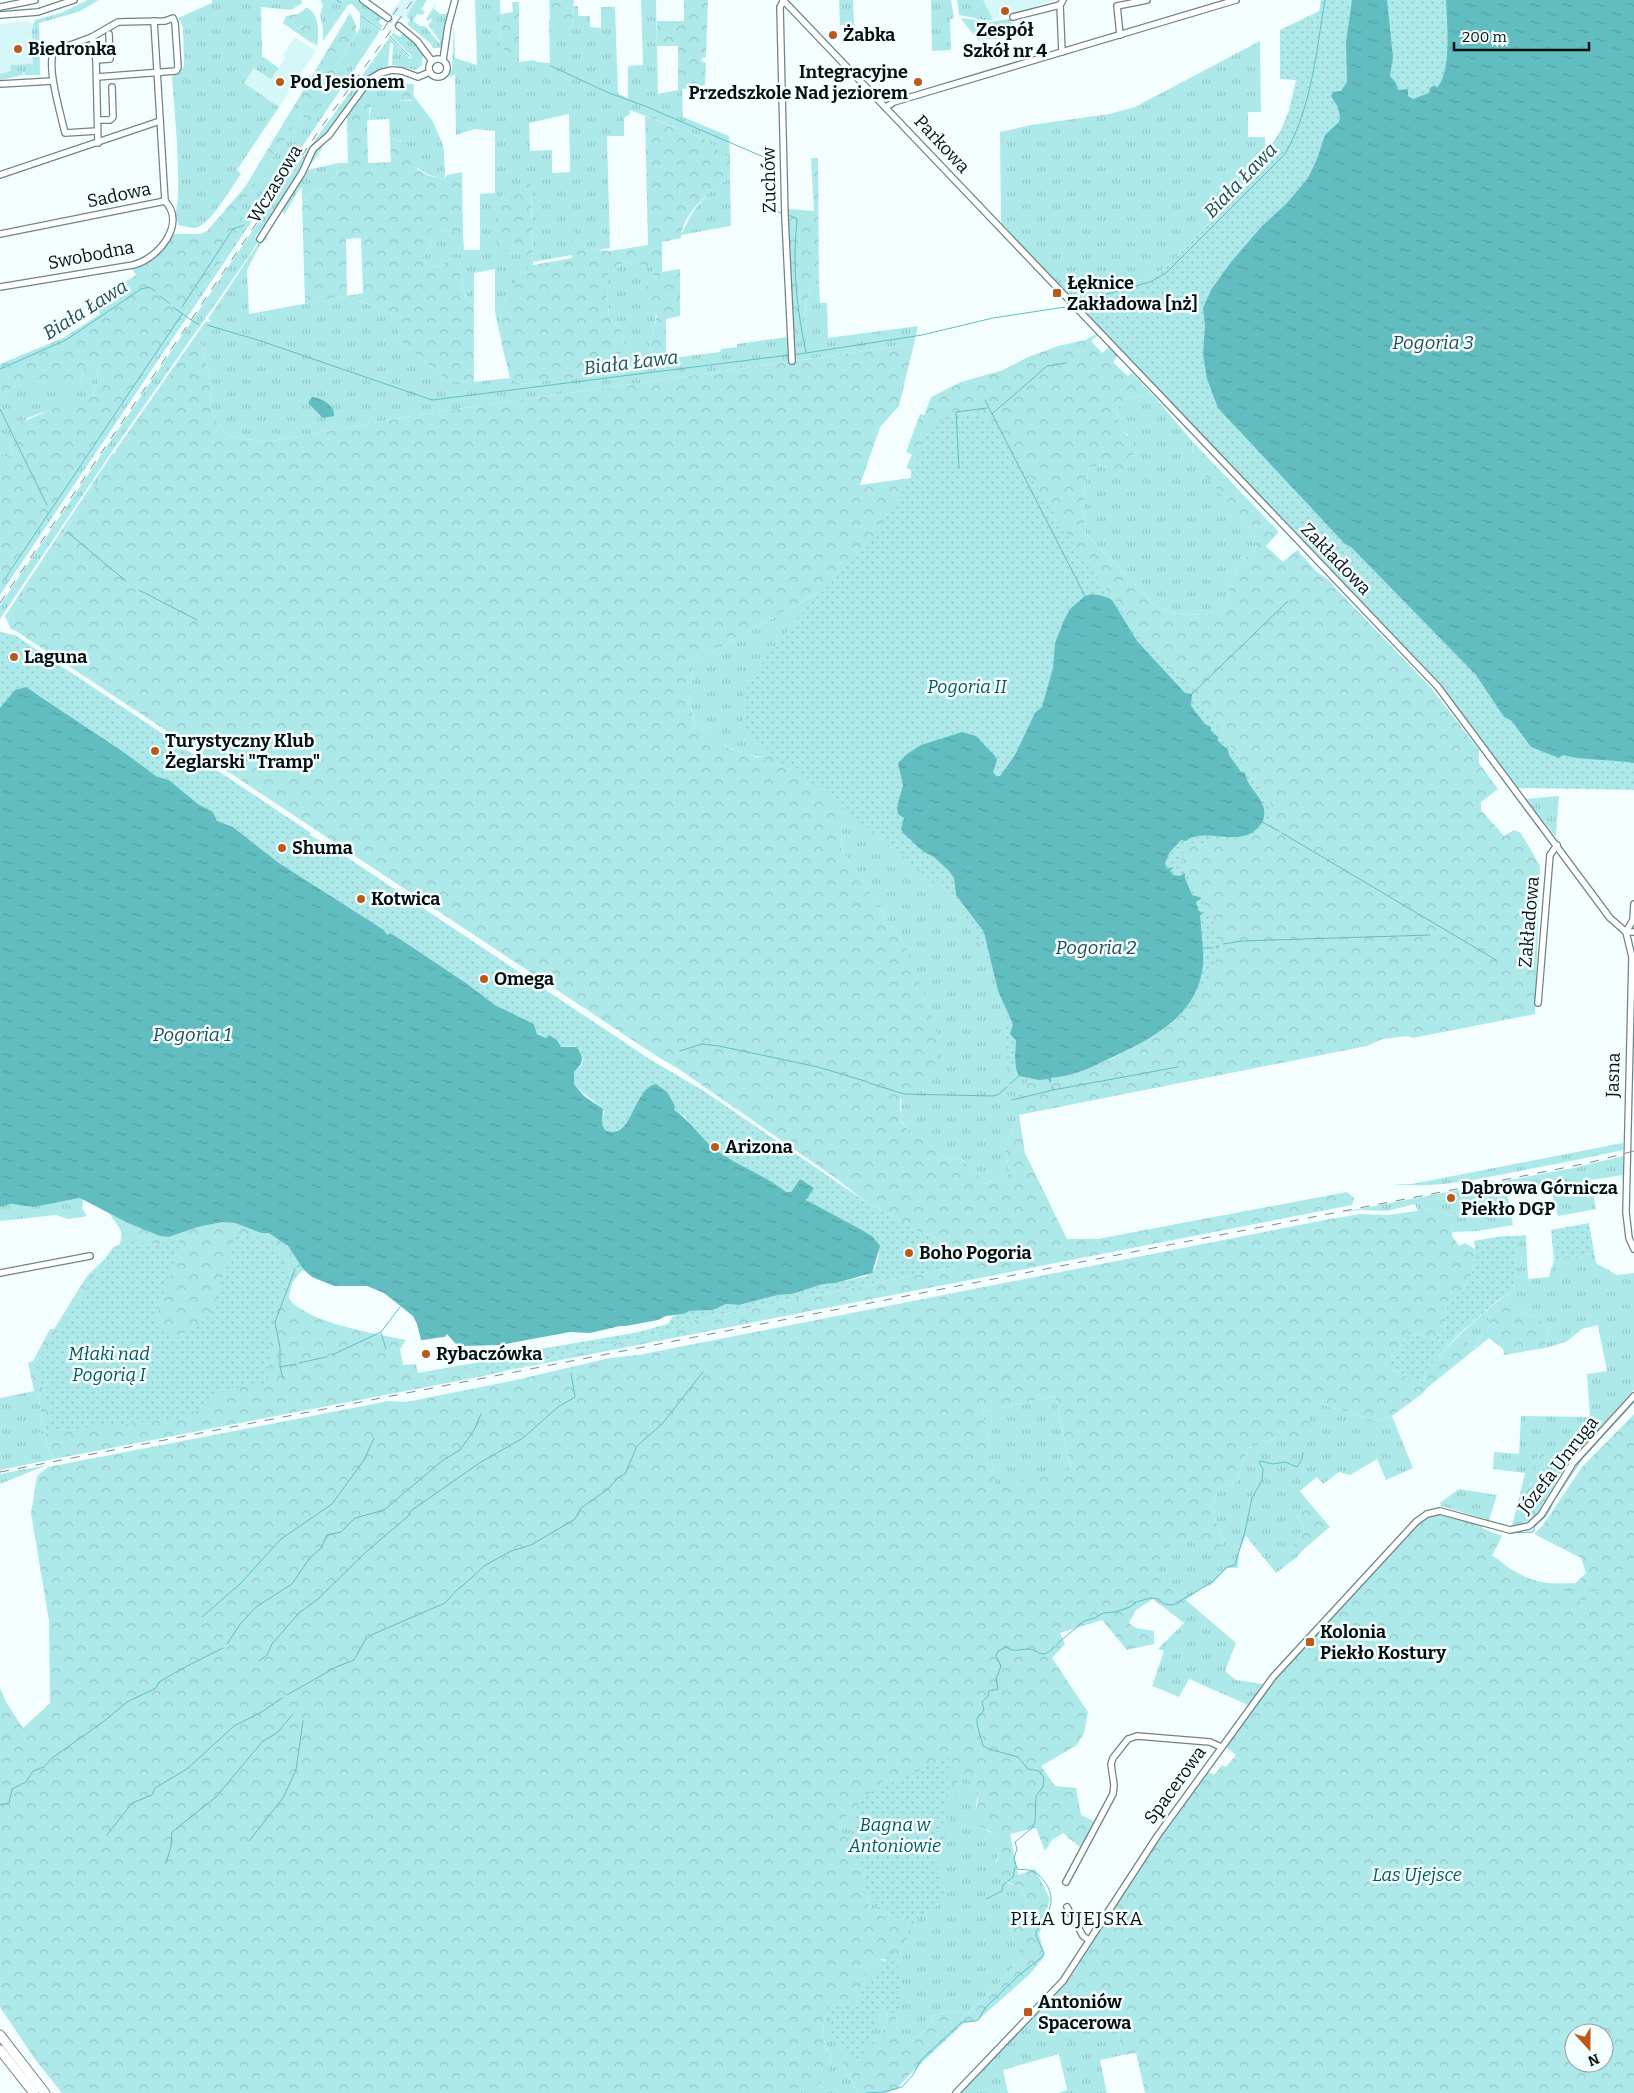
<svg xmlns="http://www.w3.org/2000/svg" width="1634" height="2093" viewBox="0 0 1634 2093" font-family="Bitter,serif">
  <defs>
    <pattern id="grass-tufts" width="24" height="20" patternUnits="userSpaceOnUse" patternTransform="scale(1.25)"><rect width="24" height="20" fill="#aee9ea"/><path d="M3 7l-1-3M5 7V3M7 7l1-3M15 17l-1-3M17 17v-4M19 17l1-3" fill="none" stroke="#94c7c8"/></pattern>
    <pattern id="forest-crowns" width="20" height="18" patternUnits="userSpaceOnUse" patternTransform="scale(1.25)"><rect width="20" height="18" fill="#aee9ea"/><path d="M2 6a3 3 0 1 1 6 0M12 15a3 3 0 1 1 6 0" fill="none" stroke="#94c7c8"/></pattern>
    <pattern id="wetland-marsh" width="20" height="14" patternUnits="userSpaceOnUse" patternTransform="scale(1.25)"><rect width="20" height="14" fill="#aee9ea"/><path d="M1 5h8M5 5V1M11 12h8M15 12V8" fill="none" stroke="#94c7c8"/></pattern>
    <pattern id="park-dots" width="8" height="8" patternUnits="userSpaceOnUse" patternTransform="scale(1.25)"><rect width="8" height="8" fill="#aee9ea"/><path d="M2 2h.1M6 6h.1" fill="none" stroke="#94c7c8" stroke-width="1.8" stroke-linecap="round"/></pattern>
    <pattern id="water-ripples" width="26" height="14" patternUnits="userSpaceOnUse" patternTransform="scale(1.25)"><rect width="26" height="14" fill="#62bdc0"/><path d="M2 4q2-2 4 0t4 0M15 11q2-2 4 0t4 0" fill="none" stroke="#54a1a4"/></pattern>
  </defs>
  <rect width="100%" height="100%" fill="#f4fefe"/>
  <!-- built -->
  <g fill="#d5f7f8">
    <polygon points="400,0 416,0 403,20 391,13"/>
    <polygon points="983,0 1055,0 994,20"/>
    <polygon points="30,21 29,23 39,23 40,75 18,76 0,80 0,24"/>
    <polygon points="295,37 316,51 279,107 244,83 254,67 272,79 285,58 282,56"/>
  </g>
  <!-- grass -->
  <g fill="url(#grass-tufts)" fill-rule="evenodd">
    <polygon points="88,0 99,0 78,12 39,23 40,75 25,75 25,72 23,72 23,75 0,80 0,74 11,71 11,65 33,64 32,30 35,20 61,13"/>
    <path d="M212,0H301L302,3L291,10L261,7L262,56L279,68L271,79L254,68L244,83L279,107L237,170L241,174C232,186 210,226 195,228C190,228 184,226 179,225C173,213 178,206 178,195C179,155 175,116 172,77L184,67L183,27L178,18L212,3Z"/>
    <polygon points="321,0 359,0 383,17 378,22 383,26 380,28 363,17 362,18 379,30 378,34 0,595 0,584 246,225 237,211 301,115 335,81 336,67 360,28 360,13 352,4 348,5 323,41 323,28 320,15 323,6"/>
    <polygon points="416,0 427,0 421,9 425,12 422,15 417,14 413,21 420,26 425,26 439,43 440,41 428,25 432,20 431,18 428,21 426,19 436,4 434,9 440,14 447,14 449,12 446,19 442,48 433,48 431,44 407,24 410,20 406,16"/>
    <path d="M475,0H500L501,43L503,50L519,62L533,60L537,62L550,63L549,19L561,28L572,26L574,6H578V16H590V27L601,28V7H615L618,94L628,98V66L643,65L641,0H656L658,94L682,89L683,117L729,136L730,159L703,138L630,110V114L624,118V136H607L610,248L597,250L587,249L572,231V255L533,262L531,183L513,187L503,195V251L518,253L528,258V271L517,277L514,295L500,309L502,345L495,312V269L474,273V303C459,296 461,274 461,260L453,257L439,267L429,266L422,259L432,242L429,229H440L463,234L464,250H480V194L495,193V131L475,129L456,135L455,74L448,78L452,68L454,24L455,58L477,65ZM569,114L570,172L552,173V150L530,151L529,123Z"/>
    <polygon points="839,0 853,0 854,25 840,25"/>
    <polygon points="931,0 951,0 954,18 950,19 951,50 932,51"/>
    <polygon points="957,0 983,0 993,19 989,21 959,15"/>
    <path d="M306,8C320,11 319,35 317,46L307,36L311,32L310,26H302L298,29L293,23L298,14Z"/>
    <polygon points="963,18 989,22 1010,19 1013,24 999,28 999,39 980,39 979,41 961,19"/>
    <polygon points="403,32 423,53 422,65 416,70 392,65 393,44 390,43 388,67 378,70 368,77 337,120 330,132 313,147 305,160 301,172 263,230 261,229 255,237 259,240 251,253 111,453 0,619 0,605 299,162 390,37 410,59 412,57 391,35 394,33 400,37"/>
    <polygon points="1260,41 1261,112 1248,112 1248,137 1265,137 1265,154 1230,201 1168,266 1150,278 1073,300 1001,224 1000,132 1031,125 1109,114 1135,107"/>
    <path d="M389,76L397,101H411L412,94L432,120L441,140L444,150L445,177L443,179C413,171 415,166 401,141L390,138L389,119L369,120L371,107L354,109L347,117L346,116L368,84L375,82V85H377V80Z"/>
    <polygon points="320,145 323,147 307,170 338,163 336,176 325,184 323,189 315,191 302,200 302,188 300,188 284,215 282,208 309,158"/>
    <path d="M730,177L731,226L681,235C694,207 704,194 730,177Z"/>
    <path d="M266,232L267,240L262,241L247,270L249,314L363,293L358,300L403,318L398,339L448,381L474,382L510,378L521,384L597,374L625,349L622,330L609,318L606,276L625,262L652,266C660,297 657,318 649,348L663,365L680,357L720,352L721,349L737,347V344L788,337L789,344L805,325C803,310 809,288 819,277L820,303H827L828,338L918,326L914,344L429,413L266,442L227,436L211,413L210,378L201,344L105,473L66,529L10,615L8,620L16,631L11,629L5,616L112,454L116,452L115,451L206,321L209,322L211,321L208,319Z"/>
    <path d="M88,356C101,373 100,377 93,395L27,418L9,437L12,455L0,457V394L24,383H80Z"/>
    <path d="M1153,395L1193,442L1192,455L1205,474L1254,534L1256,549C1234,565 1232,578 1226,603L1211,614L1180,615L1156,606L1086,534L1083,515L1085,485L1089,468L1102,464L1128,435L1119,426L1116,410L1127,398Z"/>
    <path d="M835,583L924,852L990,953L998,991L1010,1019L1020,1076L1031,1078L1019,1095L1018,1118L1005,1146L1009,1171L1007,1178H997L984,1184L982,1178L960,1158C956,1158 951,1159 947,1158C932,1154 931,1139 913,1137L901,1120L903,943L841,848L842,834L777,757C739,758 725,746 695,725L689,701L694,662Z"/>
    <polygon points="1559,796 1556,835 1555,836 1526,799"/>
    <path d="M1623,1143V1150C1587,1158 1551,1165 1514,1172C1474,1180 1434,1189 1393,1184H1412Z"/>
    <polygon points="1623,1156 1623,1175 1591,1180 1596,1209 1558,1216 1550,1184 1507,1194 1513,1225 1477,1231 1452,1232 1453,1216 1431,1209 1418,1211 1415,1204 1387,1211 1361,1210 1338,1213 1578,1167"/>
    <path d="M80,1198L83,1199L82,1208L87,1216L68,1219L56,1215L0,1221V1207C10,1203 20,1204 30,1207Z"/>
    <path d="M1526,1235L1528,1279L1549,1277L1554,1260L1566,1257L1577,1258L1594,1252L1596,1263L1617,1275L1634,1273V1390L1571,1459L1559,1476H1549L1545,1469V1462C1537,1474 1532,1486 1520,1494L1525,1473L1493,1469L1494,1452L1519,1454L1521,1416L1590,1417L1587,1374L1607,1371L1598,1325L1582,1329L1566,1342L1545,1348L1549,1328L1537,1317L1516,1310L1499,1300L1513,1291L1518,1236Z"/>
    <polygon points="1487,1310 1490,1326 1473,1349 1458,1336"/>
    <polygon points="34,1391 38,1394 46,1444 54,1459 0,1470 0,1398"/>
    <polygon points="1055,1396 1071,1470 996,1487 983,1412"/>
    <polygon points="1321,1404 1376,1421 1392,1416 1413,1468 1386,1480 1377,1459 1350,1475 1339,1472 1323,1484 1317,1477 1300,1491 1312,1506 1303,1506 1297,1516 1304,1527 1294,1545 1303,1550 1297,1557 1276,1573 1246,1536 1239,1551 1238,1568 1227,1568 1211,1585 1202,1588 1186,1600 1236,1643 1225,1671 1236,1680 1263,1684 1248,1705 1189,1679 1179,1697 1152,1686 1164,1651 1158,1649 1184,1623 1184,1599 1156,1574 1161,1552 1174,1542 1191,1540 1206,1550 1224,1542 1211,1508 1219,1487 1236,1483 1248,1448 1286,1435 1313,1432 1308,1416"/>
    <polygon points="47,1465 0,1484 0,1474"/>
    <polygon points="1459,1489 1497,1495 1489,1520 1441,1506 1440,1503"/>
    <polygon points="960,1770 979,1791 976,1806 986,1830 1004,1839 996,1861 1007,1883 1020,1887 1027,1900 1010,1932 1017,1947 1024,1955 983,2000 968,2013 956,2011 935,2015 928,2028 910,2043 898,2038 895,2002 903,1954 909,1926 924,1912 894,1911 882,1916 869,1906 865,1868 866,1860 855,1843 840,1832 839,1824 884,1778"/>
    <path d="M879,1959L890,1963L887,2025L874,2041L864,2047L843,2067L857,2091L856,2093H801V2085L832,2062C822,2043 820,2024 830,2006L845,2005L862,1994L865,1976L874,1960Z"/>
    <polygon points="1049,2002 1045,2020 1082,2035 1088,2014 1098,2014 1103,2020 1116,2024 1123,2055 1100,2060 1107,2093 1058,2093 1067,2090 1059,2054 1003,2070 1008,2093 959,2093 1038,2010"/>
  </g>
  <!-- forest -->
  <g fill="url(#forest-crowns)" fill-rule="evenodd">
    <polygon points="549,0 574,0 572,26 561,29 550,20"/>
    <polygon points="684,0 708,0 706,58 703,57 701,61 706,63 705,85 678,90 678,46 657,46 657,21 684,21"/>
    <polygon points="512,2 519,2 519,62 503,50 501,43 500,14 513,12"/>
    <path d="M350,13L356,25V34L336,67L335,81L330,92L312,122L301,115L238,210L246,225L0,584V457L12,455L9,437L13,426L59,406L93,395C100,377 101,373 88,357L80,383L62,385L24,383L0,394V364L63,338L100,314L93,303L136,275L131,268L143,265L174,234H200L207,231L245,187Z"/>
    <polygon points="298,14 293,23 298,29 305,25 310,26 311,32 307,36 311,38 313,44 283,23 286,16"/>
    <polygon points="390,81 396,86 402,84 414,84 413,100 396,101 386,92 386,84"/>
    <path d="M366,92H370L369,120L367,121L368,163L391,162L390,138C410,143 413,150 417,169L427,175L443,179L448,175L462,172L463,234L440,229H430L432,242L422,259L429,266L439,267L453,257L461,260C461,274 459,296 474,303V382L448,381L398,339L397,330L403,318L358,300L363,293L361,238L346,239L347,296L305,304L302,200L315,191L323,189L324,184L336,176L338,163H348L347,117Z"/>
    <path d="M645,116L703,138L730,159V177C711,190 682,213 681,238L662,242V272L680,269V316L666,319V359L680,357L663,365L649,348L657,315L649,310L643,290L654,277L652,267L625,262L606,276L609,318L622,330L625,349L597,375L520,384L510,378L502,345L500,309L513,295L517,277L528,271V259L518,253L503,251L495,239L496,216L503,195L513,186L531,183L533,265L572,258V230L587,249L610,251L648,245Z"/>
    <path d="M811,158H818L819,277C809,288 803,310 805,325L812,329L815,340L792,343L787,209L814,211Z"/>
    <path d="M1096,334L1098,335L1091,341L1102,353L1109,347L1117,356L1113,362L1128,376L1132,373L1153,395L1127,398L1116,410C1119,429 1127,432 1135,449L1127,471L1117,478L1106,471L1102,464L1089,468L1085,485L1083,515L1086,534L1156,606L1180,615L1211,614L1226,603C1232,578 1234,565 1256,549L1254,534L1204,474L1192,455L1193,442L1279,532L1266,546L1283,562L1297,550L1317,572L1326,578L1432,689L1479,750V763L1498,789L1481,802V810L1504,836L1514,830L1521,833L1540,866L1535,1014L1413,1038L1408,1036L1382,1039L1367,1046L1019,1115L1025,1153L1067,1239H1097L1347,1192L1354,1198L1352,1205L510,1370L574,1352L671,1331L697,1319L961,1266L966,1250L920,1232L866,1202L837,1179L680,1070L655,1055L13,629L8,620L14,607L195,338L201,344L210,378L211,413L227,436L266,442L429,413L914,344L899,406L880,427L860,485L911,478V470L906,468L912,455L906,452L920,414L924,415L931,397L961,382L1003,370L1028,357L1058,346L1085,340ZM835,583L1185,873L1193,896L1202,898L1197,901C1195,927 1193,954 1191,981C1190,987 1192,998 1189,1003C1172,1035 1085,1075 1051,1078V1084L1048,1079L1031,1078L1019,1095L1013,1108L1018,1118L1005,1146L1009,1171L1007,1178H997L985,1184L982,1178L960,1158C956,1158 951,1159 947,1158C932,1154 931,1139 913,1136L901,1121L900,1099L931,1080L937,1060L938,1036L926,998L903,943L841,848L842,834L825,789L777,757H756L731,749L695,725L689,701L694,662Z"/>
    <path d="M1431,1209L1453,1216L1452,1236L1459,1246L1465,1243L1475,1249L1471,1279H1468L1463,1291L1447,1305L1445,1331L1431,1340L1416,1333L1406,1338L1385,1365L1422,1385L1429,1367L1458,1336L1474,1348L1490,1326L1487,1310L1499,1300L1516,1310L1537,1317L1549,1328L1545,1348L1504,1355L1503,1349L1489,1338L1427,1388L1423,1393L1392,1416L1376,1421L1321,1404L1308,1416L1314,1432L1305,1442L1286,1435L1248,1448L1236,1483L1219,1487L1211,1508L1224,1542L1218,1552L1206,1550L1191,1540L1174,1542L1161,1552L1157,1574L1184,1599V1623L1153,1599L1136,1610L1129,1623L1136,1628L1154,1631V1644L1127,1650L1102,1620L1060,1633L1065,1644L1052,1658L1088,1712L1084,1733L1077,1745L1041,1766L1055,1786L1076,1788L1081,1815L1096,1822L1082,1849L1063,1833L1052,1840L1045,1851L1036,1828L1010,1834L1018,1875L1035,1869L1050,1899L1039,1934L1045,1956L1028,1976L978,2020L964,2023L907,2077L897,2089L886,2093H856L857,2091L843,2067L841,2050L852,2044L864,2047L874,2041L887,2025L890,1963L884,1959L874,1960L865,1976L862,1994L857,2003L830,2006C820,2024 822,2044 832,2062L827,2073L815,2087L801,2085V2093H62L34,2058L0,2007V1688L6,1702L23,1728L50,1703L49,1621L31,1513L37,1476L48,1467L389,1401L406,1402L511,1381L610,1358L638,1355L1330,1219L1361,1214L1388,1215ZM1055,1396L1071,1469L996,1486L983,1412ZM960,1771L979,1791L975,1823L1003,1839C995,1863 991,1879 1020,1887L1027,1900L1010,1932L1017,1948L1024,1955L983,2000L968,2013L956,2011L935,2015L928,2028L910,2043L898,2037L895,2002L909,1926L924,1912L937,1906L943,1887L941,1872L917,1870L894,1911L882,1916L869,1906L865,1868L866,1860L855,1843L840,1832L839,1824L885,1778L896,1786L927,1862L940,1859Z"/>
    <path d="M109,1213L160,1236L169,1237L198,1227L222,1222L235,1223L261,1233H269L281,1240L295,1253L304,1270C295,1275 289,1288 289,1299C311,1324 373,1333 406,1340L400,1349L403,1365L416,1364L418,1373L462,1365L494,1374L54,1459L46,1444L38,1394L34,1391L28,1363L33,1361L50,1329H54L87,1276L110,1254L112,1248L120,1244L122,1232Z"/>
    <path d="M1634,1414V2093H1145L1136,2053L1123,2055L1116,2024L1103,2020L1098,2014H1088L1082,2035L1070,2041L1046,2026L1045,2020L1049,2002L1073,1974L1129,1883L1207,1771L1214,1775L1222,1765L1226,1767L1236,1755L1225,1746L1292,1658L1422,1519C1441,1508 1460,1519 1480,1525L1484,1529L1502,1536L1492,1556C1500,1559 1504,1565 1511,1569C1535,1584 1549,1584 1576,1583L1586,1573L1581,1558L1534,1534L1543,1525L1582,1467ZM1574,2033H1604V2063H1574Z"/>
    <path d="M1540,1450L1544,1452L1545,1469L1549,1476H1559C1547,1498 1539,1524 1512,1526L1520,1494L1532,1484L1533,1464Z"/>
    <polygon points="1303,1506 1312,1506 1330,1527 1303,1550 1293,1545 1304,1527 1297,1515 1298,1510"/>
  </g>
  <!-- wetland -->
  <path fill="url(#wetland-marsh)" d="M1625,1566L1616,1583L1601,1592L1599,1591L1586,1595L1588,1620H1586L1583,1604L1580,1601L1583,1594L1581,1591C1569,1590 1557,1598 1546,1591L1568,1588L1586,1591L1598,1590L1599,1587C1613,1588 1618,1575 1625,1566Z"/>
  <!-- park -->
  <g fill="url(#park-dots)">
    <polygon points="1321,0 1634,0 1634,790 1517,788 1452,701 1073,300 1150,278 1168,266 1230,201 1265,154 1281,130 1289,110 1296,80 1280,79 1280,30 1319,11"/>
    <path d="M971,414L991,420L997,426L1076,548L1144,641L1193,692L1272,806L1271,824L1259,834L1188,846L1181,855C1185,886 1214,907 1218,938C1224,991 1154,1044 1110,1058C1083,1067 1055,1071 1027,1076L1018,1074L1008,1068L1004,1009L996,979L986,955L962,911L930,879L816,786L761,749L743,723L744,693L766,657L829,581L874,536L911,478L924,435L946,417Z"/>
    <path d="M0,632L15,635L311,833L310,835L333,848L651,1060L704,1091L866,1202L920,1232L966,1250L961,1266L697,1319L671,1331L574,1352L494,1374L462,1365L476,1363V1360L634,1333L668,1324L673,1316L684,1314L689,1311L713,1310L726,1304L739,1305L778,1295L792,1294L823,1284L836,1283L867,1276L875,1268L879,1255L876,1240L862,1230L808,1202L799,1180L791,1192H786L730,1160L713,1148L695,1131L685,1117L643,1093C634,1106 626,1139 605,1130L602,1124L604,1111C594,1100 584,1095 574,1084V1072L582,1065L583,1060L579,1049L575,1046L561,1047L549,1035L546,1038L537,1033L534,1024L495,1005L466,983L400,939L390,933L387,935L384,930L279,863L233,827L217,821L213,812L198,804L169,780L156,776L125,753L37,694L0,708Z"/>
    <polygon points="1589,1223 1594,1252 1577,1258 1566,1257 1554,1260 1551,1230"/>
    <path d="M235,1235L265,1237L273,1242L293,1280L280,1293L270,1340L268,1383L217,1392L219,1395L188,1417L37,1434L53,1419L34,1364L68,1317L109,1253L131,1237C144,1249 163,1242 179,1240L181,1245L154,1324L177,1338L211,1315Z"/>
    <polygon points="1503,1236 1518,1236 1513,1291 1498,1300 1458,1335 1429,1367 1422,1385 1385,1365 1406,1338 1416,1333 1431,1340 1445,1331 1447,1305 1463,1291 1468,1279 1471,1279 1475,1249 1474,1241"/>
    <polygon points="949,1757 946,1817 938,1834 936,1851 938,1874 946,1891 912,1926 883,1910 862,1891 867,1870 852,1852 848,1836 853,1827 860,1797"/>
    <polygon points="895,1949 902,1999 900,2016 880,2008 862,2063 827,2033 833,2004 860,2003 860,1989"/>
  </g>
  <!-- water -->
  <g fill="url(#water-ripples)">
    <path d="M1352,0H1387L1393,57L1390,76L1396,83L1398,90L1408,89V96L1413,99L1429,93L1430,88L1435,85L1437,88C1452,71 1447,23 1446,0H1634V763C1610,759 1586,761 1563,755L1559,758L1531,747L1512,721L1504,717L1476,675L1351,547L1345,544L1218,408L1207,379L1203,354L1205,326L1203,308L1211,290L1231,262L1262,226L1287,203L1308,178L1317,159L1325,135L1339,122L1340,117L1338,107L1331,96L1333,92L1341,91L1347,82L1346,42Z"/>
    <path d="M312,397C321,398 335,405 334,416L323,418L308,403Z"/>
    <path d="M1092,594L1103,596L1112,600L1137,641L1185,693L1192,694L1191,706L1205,724L1211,727V731L1218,737V741L1228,750L1229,755L1241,772L1245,773C1247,790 1272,802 1262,822C1246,852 1204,825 1186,841L1181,840L1170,852L1165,863L1167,869L1174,867L1170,871L1173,875L1180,876L1185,873V878L1192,895L1202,898L1196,902L1198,910L1203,914L1200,915C1201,931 1204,948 1203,965C1198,1013 1158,1035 1119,1054C1097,1065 1075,1076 1051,1078V1084L1048,1079L1039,1080L1019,1076L1016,1069L1015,1057L1016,1040L1010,1034L1013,1024L998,991L984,932L956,895L954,878L949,871L934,857L924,852L903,833L901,829L904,818L898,814L897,807L903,785L898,763L907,754L921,745L962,732L976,736L995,756L997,760L993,772L996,776H1000L1015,755L1035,713L1042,707L1053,668L1055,643L1065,618L1070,609L1085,596Z"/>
    <path d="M26,687L125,753L156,776L169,780L198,804L213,812L217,821L233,827L279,863L384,930L387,935L390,933L400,939L466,983L495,1005L534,1024L537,1034L546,1038L549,1035L557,1040L561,1047H577C585,1059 583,1063 574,1072V1084L584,1096L603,1109L602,1124L605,1130C633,1142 632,1089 656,1084L667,1092L675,1106L674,1110C690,1120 700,1138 716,1150C738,1166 764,1175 786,1192H791L800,1179L814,1188L806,1200L862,1230L873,1237L880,1246L872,1273L836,1283L823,1284L792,1294L778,1295L739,1305L726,1304L713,1310L689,1311L684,1314L666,1316L658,1320L626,1326H620L590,1333L570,1332L500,1345L461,1346L455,1343L447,1334L445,1337C437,1337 430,1340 421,1340L417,1324L413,1316L384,1293L367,1286H334L312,1277L304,1270L288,1246L269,1233H261L235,1223L222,1222L198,1227L169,1237L160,1236L128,1223L80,1198L33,1207L11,1204L0,1207V708L15,690Z"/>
  </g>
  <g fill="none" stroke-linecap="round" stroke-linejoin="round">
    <!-- stream -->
    <g stroke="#62bdc0" stroke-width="1">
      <polyline points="337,0 341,3"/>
      <polyline points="362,17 381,30"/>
      <polyline points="390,36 410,57"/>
      <polyline points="551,66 609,93 645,106 773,161 774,209 782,214"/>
      <path d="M788,215L796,218L797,222C792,265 797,311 806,352"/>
      <polyline points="160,296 169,303"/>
      <path d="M1079,302L1150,282L1166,273L1285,154C1312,107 1316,52 1325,0"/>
      <polyline points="173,307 194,322 199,324"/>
      <polyline points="182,307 227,238 233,229 244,225"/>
      <polyline points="207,325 261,341 432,400 789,355"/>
      <polyline points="793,355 922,335 993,318 1065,307"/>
      <polyline points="0,369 66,340 141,289 149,287 155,291"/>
      <polyline points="985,400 1085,596"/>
      <polyline points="0,409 47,505"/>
      <polyline points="992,414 1047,366 1066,363"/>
      <polyline points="959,468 956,412 987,408"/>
      <polyline points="67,532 126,581"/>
      <polyline points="4,580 182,314"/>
      <polyline points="139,590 197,620"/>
      <polyline points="1192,694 1288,601"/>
      <polyline points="1262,822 1279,831"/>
      <polyline points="1282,833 1496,960"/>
      <polyline points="1223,944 1242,941 1430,935"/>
      <polyline points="1216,947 1219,946"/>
      <polyline points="1203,948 1213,948"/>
      <polyline points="680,1051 702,1044 719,1046 818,1067 868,1082"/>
      <polyline points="869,1083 904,1094 993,1096 999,1094 1007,1087"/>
      <polyline points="1010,1084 1019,1076"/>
      <polyline points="1052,1087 1053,1090 1178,1067"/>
      <polyline points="1012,1100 1053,1090"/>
      <polyline points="297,1267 301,1264"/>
      <polyline points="381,1333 386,1349"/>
      <polyline points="332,1355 381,1332 400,1307"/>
      <polyline points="299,1363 326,1357"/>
      <polyline points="280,1367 280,1348 275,1322 295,1269"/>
      <polyline points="283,1378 280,1367 296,1364"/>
      <polyline points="1508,1533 1533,1532 1535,1526 1546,1516 1555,1499 1581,1460 1634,1402"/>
      <polyline points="202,1617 240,1584 281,1539 332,1504 364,1460 374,1438"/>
      <polyline points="227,1644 241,1623 256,1607 292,1584 309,1559 321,1548 327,1535 341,1532 355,1518 384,1510 443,1460 460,1450 474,1430 481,1414"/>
      <polyline points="1057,1644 1084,1621 1095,1618 1103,1613 1115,1612 1130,1607 1136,1602 1151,1598 1158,1599 1164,1604 1173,1605 1212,1582 1227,1567 1235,1565 1245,1531 1252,1498 1262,1480 1263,1469 1259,1462 1261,1461 1273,1464 1285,1462 1297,1467 1302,1459 1303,1453"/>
      <polyline points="259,1661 267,1655 272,1644 299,1613 318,1599 366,1552 407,1517 412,1510 481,1462 523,1438 558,1407 575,1397 571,1373"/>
      <polyline points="287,1695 336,1667 354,1660 365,1640 371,1635 445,1603 458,1589 467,1582 484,1566 511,1551 531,1545 575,1519 581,1508 608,1489 619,1477 625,1474 637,1446 662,1424 703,1372"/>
      <polyline points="0,1805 9,1803 12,1789 26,1782 33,1771 44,1767 52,1758 103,1722 127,1702 156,1688 159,1682 189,1665 223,1648"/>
      <polyline points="107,1835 132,1803 152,1795 155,1788 187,1769 234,1726 260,1713 282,1698"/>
      <polyline points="249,1841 283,1798 296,1770 303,1721"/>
      <polyline points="166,1863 171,1847 172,1832 216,1797 263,1741 277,1733 293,1714"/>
      <polyline points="986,1899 1002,1891 1003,1885 1013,1877 1015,1867"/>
      <path d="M866,2093L883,2092L902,2087L913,2075L921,2060L962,2022L976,2021L979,2019L985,2008L1019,1975L1041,1958L1044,1953L1036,1936V1931C1049,1916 1058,1898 1044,1881C1041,1877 1037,1872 1032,1871C1027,1869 1022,1870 1017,1869L1014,1858L1017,1849L1015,1842L1032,1828L1035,1822L1036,1796L1043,1787L1044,1778L1039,1771L1028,1769L1018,1757L989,1749L983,1746L977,1724V1719L984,1710L982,1702L988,1696L989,1691L998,1689L996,1679L1001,1666L996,1656L998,1651L1006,1647C1014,1652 1017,1650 1026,1649C1039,1648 1040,1662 1054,1647"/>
    </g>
    <!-- minor-tunnel -->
    <polyline stroke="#d1dada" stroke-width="5.5" stroke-dasharray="5.5 3" stroke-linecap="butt" points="388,18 399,26"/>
    <defs>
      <g id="minor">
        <polyline points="363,0 388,18"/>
        <polyline points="783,0 1438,687 1610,918 1626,932"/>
        <polyline points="784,0 780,7 785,218 792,361"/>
        <polyline points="0,7 35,0"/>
        <polyline points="0,15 38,12 74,0"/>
        <polyline points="1013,17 1060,5"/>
        <polyline points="154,21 165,201"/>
        <polyline points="399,26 417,41 432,61"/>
        <polyline points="1120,35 1117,6 1147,0"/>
        <polyline points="92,37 96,60 98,143"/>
        <polyline points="1062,52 1060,5 1063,0"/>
        <circle cx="438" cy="68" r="9"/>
        <polyline points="96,60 110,59 109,34"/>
        <polyline points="443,60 448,26 455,0"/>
        <path d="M97,77L176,71L178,67L175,23L173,18L165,21L118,22L92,37L54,51C46,66 61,115 65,133L97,131"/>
        <polyline points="0,84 53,81"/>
        <polyline points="886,107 894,102 1236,0"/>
        <polyline points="99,120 110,120 113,117 112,87"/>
        <polyline points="0,175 160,121"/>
        <polyline points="0,234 165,201"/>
        <polyline points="260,239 302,173 313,149 329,135 370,79 380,73 392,70 402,71 418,77 430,72"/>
        <path d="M0,287L133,265C158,259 187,224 165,201"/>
        <polyline points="1634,904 1633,920 1626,932 1632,957 1626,1212 1629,1238 1634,1249"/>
        <polyline points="1626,932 1634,932"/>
        <polyline points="1538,1003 1550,855 1557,845"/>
        <polyline points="0,1273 90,1256"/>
        <polyline points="1066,1882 1113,1794 1114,1785 1111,1764 1113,1758 1128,1739 1137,1736 1210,1742 1221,1747"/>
        <polyline points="1067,1907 1083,1936 1089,1940"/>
        <polyline points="956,2093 1063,1981 1158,1835 1273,1677 1416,1522 1427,1514 1440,1511 1510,1530 1529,1526 1541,1515 1573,1463 1634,1396"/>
      </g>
      <g id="highway">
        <polyline points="0,2035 45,2093"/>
        <polyline points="0,2050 34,2093"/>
      </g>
    </defs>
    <!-- minor casing -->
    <use href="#minor" stroke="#6e8484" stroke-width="8"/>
    <!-- highway casing -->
    <use href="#highway" stroke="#6e8484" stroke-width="11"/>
    <!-- minor -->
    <use href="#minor" stroke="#fff" stroke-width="5.5"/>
    <!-- highway -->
    <use href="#highway" stroke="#fff" stroke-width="9"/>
    <!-- rail -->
    <g stroke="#818a8a" stroke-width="1" stroke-dasharray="9 9" stroke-linecap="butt">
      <polyline points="383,30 403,0"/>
      <polyline points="0,603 320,129 413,0"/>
      <polyline points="0,1472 1493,1182 1588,1163 1634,1151"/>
    </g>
  </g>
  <!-- markers -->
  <g fill="#bb591b" stroke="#f4fefe" stroke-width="2">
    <circle cx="1005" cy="11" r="5"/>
    <circle cx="833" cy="35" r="5"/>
    <circle cx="18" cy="49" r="5"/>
    <circle cx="280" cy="82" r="5"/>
    <circle cx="918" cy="82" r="5"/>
    <rect x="1052" y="288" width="10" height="10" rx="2.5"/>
    <circle cx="14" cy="657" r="5"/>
    <circle cx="155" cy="751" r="5"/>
    <circle cx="282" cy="848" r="5"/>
    <circle cx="361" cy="899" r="5"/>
    <circle cx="484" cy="979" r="5"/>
    <circle cx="715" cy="1147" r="5"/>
    <circle cx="1451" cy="1198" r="5"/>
    <circle cx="909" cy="1253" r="5"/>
    <circle cx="426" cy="1354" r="5"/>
    <rect x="1305" y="1637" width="10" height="10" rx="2.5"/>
    <rect x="1023" y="2007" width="10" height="10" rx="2.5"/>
  </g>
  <g text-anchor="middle" stroke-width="5" stroke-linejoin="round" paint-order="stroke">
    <!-- poi labels -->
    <g font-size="18" font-weight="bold" fill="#081010" stroke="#f4fefe" text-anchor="start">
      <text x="1005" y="36" text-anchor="middle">Zespół<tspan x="1005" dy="21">Szkół nr 4</tspan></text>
      <text x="843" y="41">Żabka</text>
      <text x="28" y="55">Biedronka</text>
      <text x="908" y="78" text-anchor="end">Integracyjne<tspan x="908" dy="21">Przedszkole Nad jeziorem</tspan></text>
      <text x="290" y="88">Pod Jesionem</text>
      <text x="1067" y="289">Łęknice<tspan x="1067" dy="21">Zakładowa [nż]</tspan></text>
      <text x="24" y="663">Laguna</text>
      <text x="165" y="747">Turystyczny Klub<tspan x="165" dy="21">Żeglarski "Tramp"</tspan></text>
      <text x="292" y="854">Shuma</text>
      <text x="371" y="905">Kotwica</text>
      <text x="494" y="985">Omega</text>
      <text x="725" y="1153">Arizona</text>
      <text x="1461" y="1194">Dąbrowa Górnicza<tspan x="1461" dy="21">Piekło DGP</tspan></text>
      <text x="919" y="1259">Boho Pogoria</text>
      <text x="436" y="1360">Rybaczówka</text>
      <text x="1320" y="1638">Kolonia<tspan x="1320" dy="21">Piekło Kostury</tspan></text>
      <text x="1038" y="2008">Antoniów<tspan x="1038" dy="21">Spacerowa</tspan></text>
    </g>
    <!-- street labels -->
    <g font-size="18" fill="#081010" stroke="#f4fefe">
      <text transform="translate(942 144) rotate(47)" y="6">Parkowa</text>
      <text transform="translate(769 180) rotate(-91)" y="6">Zuchów</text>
      <text transform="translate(275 184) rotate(-59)" y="6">Wczasowa</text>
      <text transform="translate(119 195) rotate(-12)" y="6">Sadowa</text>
      <text transform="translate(91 255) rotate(-11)" y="6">Swobodna</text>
      <text transform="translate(1336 559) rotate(46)" y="6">Zakładowa</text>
      <text transform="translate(1529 922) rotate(-85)" y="6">Zakładowa</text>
      <text transform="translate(1613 1075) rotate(-88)" y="6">Jasna</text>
      <text transform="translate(1558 1465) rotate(-52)" y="6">Józefa Unruga</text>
      <text transform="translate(1175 1785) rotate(-54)" y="6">Spacerowa</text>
    </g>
    <!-- park labels -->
    <g font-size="18" font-style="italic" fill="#03585a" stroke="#f4fefe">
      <text x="967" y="693">Pogoria II</text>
      <text x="109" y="1360">Młaki nad<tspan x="109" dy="21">Pogorią I</tspan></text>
      <text x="895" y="1831">Bagna w<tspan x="895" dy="21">Antoniowie</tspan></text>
      <text x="1417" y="1881">Las Ujejsce</text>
    </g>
    <!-- water labels -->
    <g font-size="19" font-style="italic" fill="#244e50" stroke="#f4fefe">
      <text transform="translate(1240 180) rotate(-46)" y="7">Biała Ława</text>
      <text transform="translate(85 309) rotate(-32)" y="7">Biała Ława</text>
      <text x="1433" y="349">Pogoria 3</text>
      <text transform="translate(631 362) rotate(-7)" y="7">Biała Ława</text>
      <text x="1096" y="954">Pogoria 2</text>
      <text x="192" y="1041">Pogoria 1</text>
    </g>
    <!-- neighbourhood labels -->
    <g font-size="19" letter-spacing="1" fill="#081010" stroke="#f4fefe">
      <text x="1077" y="1925">PIŁA UJEJSKA</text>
    </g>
  </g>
  <!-- north arrow -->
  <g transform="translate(1589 2048) rotate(159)"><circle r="24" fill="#f4fefe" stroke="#969f9f"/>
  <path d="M0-4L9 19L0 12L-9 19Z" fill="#bb591b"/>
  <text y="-8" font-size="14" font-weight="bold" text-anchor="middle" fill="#081010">N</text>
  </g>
  <!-- scale -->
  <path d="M1454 42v8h135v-8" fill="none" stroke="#081010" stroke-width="2.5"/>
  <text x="1462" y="42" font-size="15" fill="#081010" stroke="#f4fefe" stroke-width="4" paint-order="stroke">200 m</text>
</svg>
